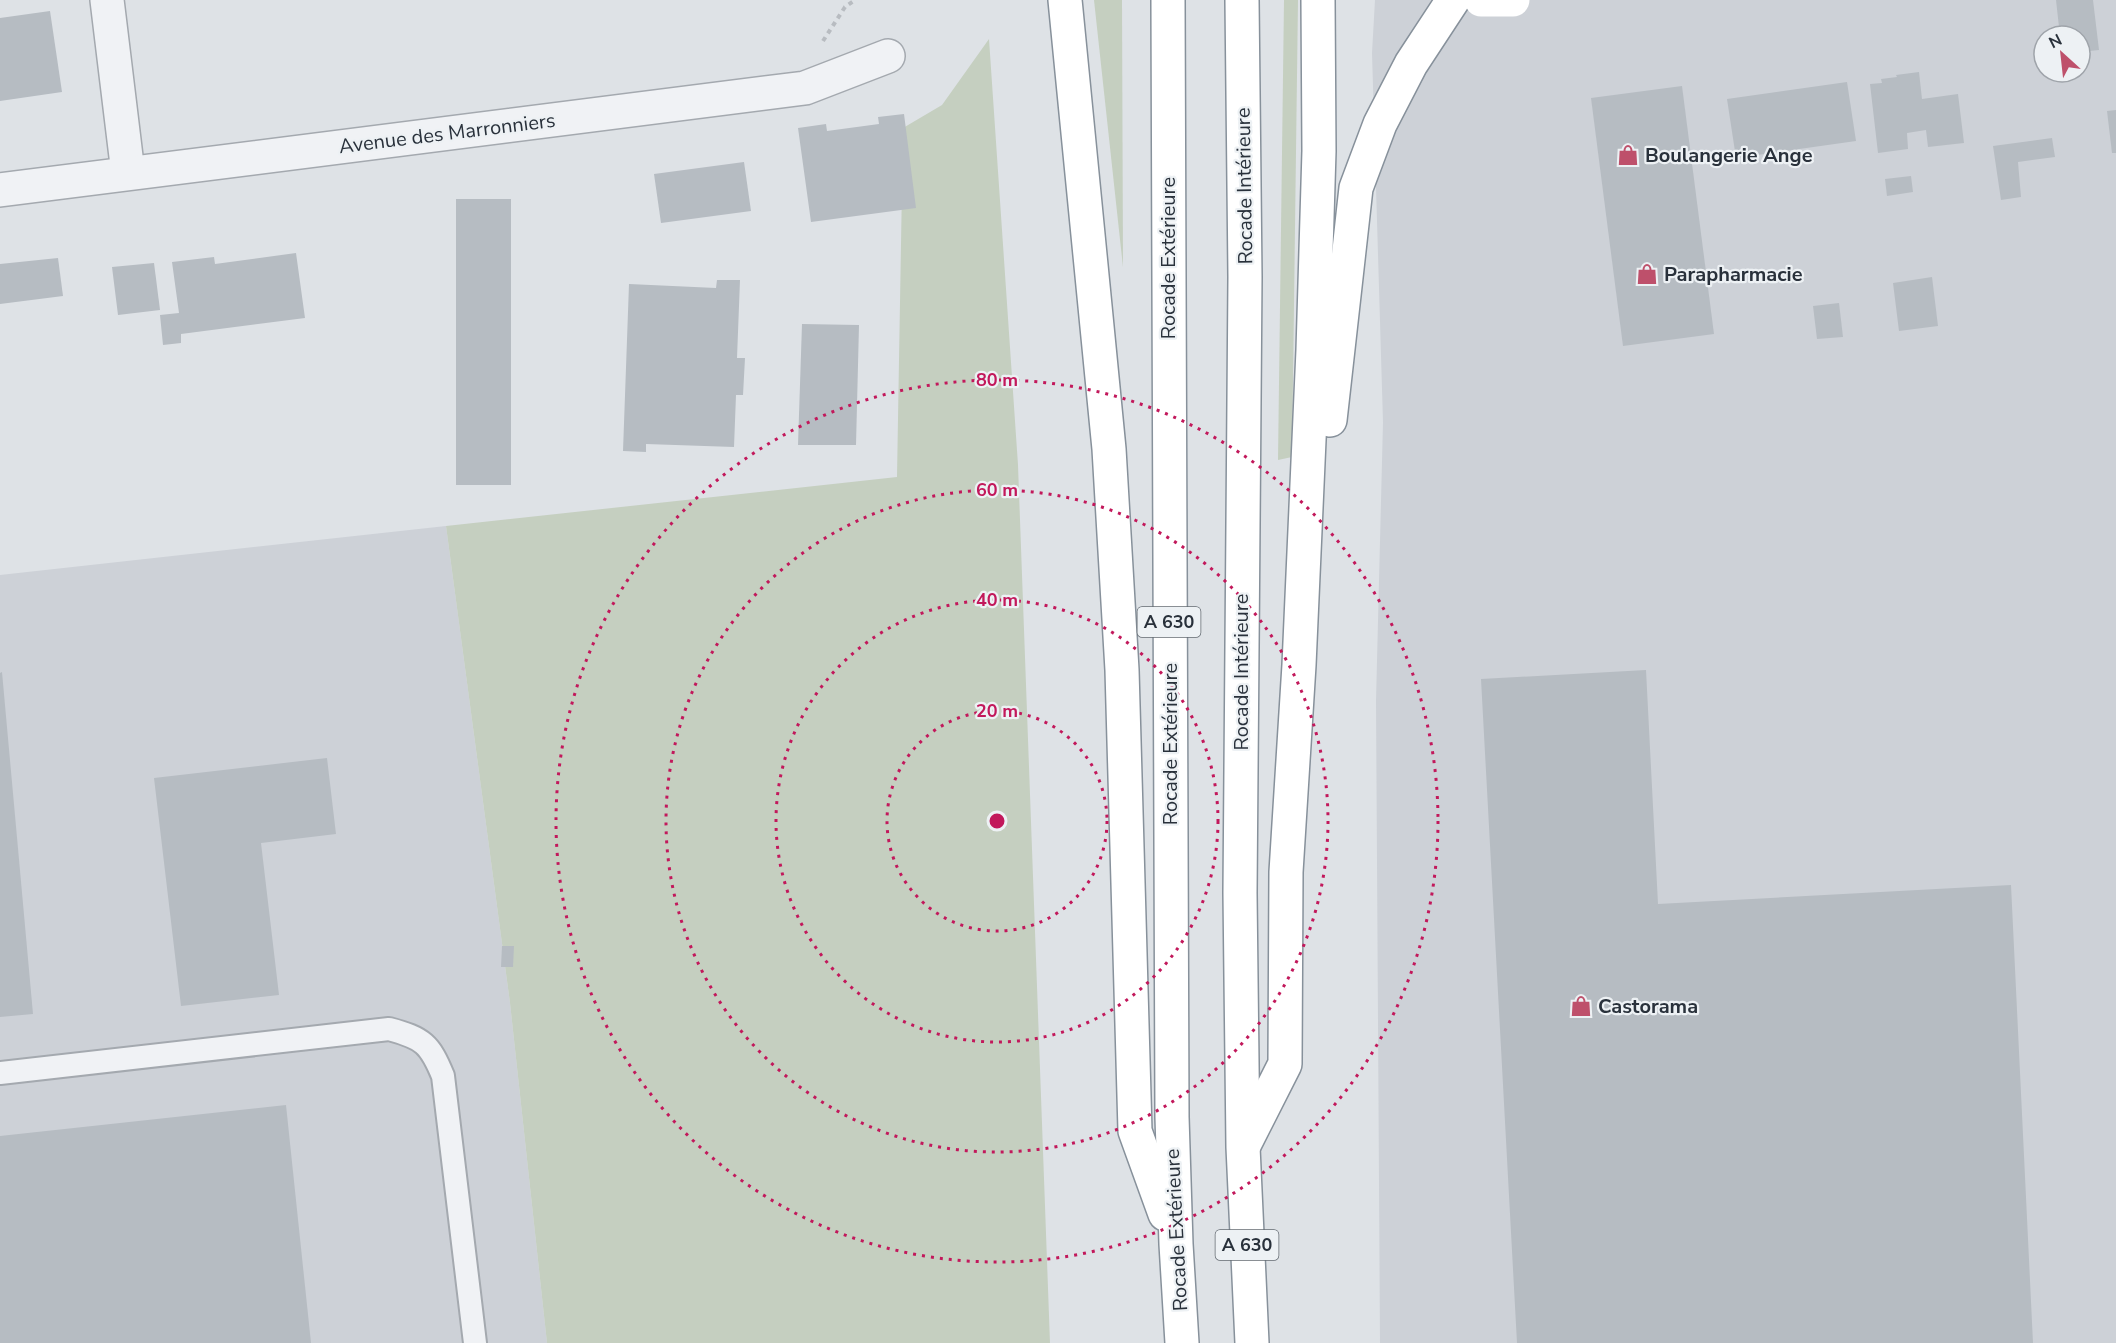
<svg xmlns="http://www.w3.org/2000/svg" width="2116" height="1343" viewBox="0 0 2116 1343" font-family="'Nunito Sans',sans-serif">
  <rect width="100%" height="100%" fill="#dee2e6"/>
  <!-- built -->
  <g fill="#cdd1d7" fill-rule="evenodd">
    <path d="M1375,0H2116V1343H1380L1376,701L1383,422L1372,53ZM2044,36H2080V72H2044Z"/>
    <polygon points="446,526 510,1003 547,1343 0,1343 0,575"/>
  </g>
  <!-- green -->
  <g fill="#c5cfc0">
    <polygon points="1094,0 1122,0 1123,267"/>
    <polygon points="1284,0 1298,0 1292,457 1278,460"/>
    <polygon points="989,39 1018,465 1050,1343 547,1343 510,1003 446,526 897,477 903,128 942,105"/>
  </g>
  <!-- building -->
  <g fill="#b6bcc2">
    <polygon points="2056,0 2093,0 2099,50 2080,52 2080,36 2060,36"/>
    <polygon points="50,11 62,92 0,101 0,18"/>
    <polygon points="1919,72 1922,99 1958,94 1964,143 1928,147 1926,130 1907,133 1908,149 1878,153 1870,84 1882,83 1881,79 1897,77 1896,75"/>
    <polygon points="1847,82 1856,141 1736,158 1727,99"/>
    <polygon points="1682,86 1714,334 1623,346 1591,98"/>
    <polygon points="2116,110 2116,153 2112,153 2107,111"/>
    <polygon points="904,114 916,208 811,222 798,128 826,124 827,131 879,124 878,117"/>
    <polygon points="2052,138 2055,157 2018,162 2021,197 2001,200 1993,146"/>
    <polygon points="744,162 751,211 661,223 654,174"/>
    <polygon points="1911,176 1913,192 1887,196 1885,179"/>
    <rect x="456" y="199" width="55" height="286"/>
    <polygon points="296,253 305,318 181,334 181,343 163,345 160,315 179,313 172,262 214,257 215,264"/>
    <polygon points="58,258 63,296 0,304 0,264"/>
    <polygon points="154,263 160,310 118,315 112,267"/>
    <polygon points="1932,277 1938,326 1899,331 1893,283"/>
    <polygon points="717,280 740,280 737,358 745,358 743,395 736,395 734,447 646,444 646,452 623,451 629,284 716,288"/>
    <polygon points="1839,303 1843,337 1817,339 1813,306"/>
    <polygon points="802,324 859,325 856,445 798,445"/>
    <polygon points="1646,670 1658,904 2011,885 2033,1343 1517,1343 1481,679"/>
    <polygon points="2,672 33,1014 0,1017 0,673"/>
    <polygon points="327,758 336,834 261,843 279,995 181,1006 154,778"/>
    <polygon points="502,946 514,946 513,967 501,967"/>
    <polygon points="286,1105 311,1343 0,1343 0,1136"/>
  </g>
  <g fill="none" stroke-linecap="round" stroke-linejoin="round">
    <defs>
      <path id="lane" d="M0,1073L389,1029C423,1038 430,1044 443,1076L475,1343"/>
      <g id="street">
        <polyline points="107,0 128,173"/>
        <polyline points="0,190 805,88 888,56"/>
      </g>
      <g id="highway">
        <polyline points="1065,0 1109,449 1122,670 1135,1131 1165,1214"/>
        <polyline points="1168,0 1172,1117 1176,1244 1182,1343"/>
        <polyline points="1242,0 1245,277 1240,893 1243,1147 1252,1343"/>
        <polyline points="1330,420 1356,188 1380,124 1411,64 1453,0"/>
        <polyline points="1245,1143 1285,1064 1286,872 1299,665 1313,350 1319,151 1318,0"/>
      </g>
    </defs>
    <!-- lane casing -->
    <use href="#lane" stroke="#a4a9af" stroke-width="26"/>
    <!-- street casing -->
    <use href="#street" stroke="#a4a9af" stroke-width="36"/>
    <!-- highway casing -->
    <use href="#highway" stroke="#87919b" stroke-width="36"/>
    <!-- path -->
    <polyline stroke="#b8bcc1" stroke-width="4" stroke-dasharray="4.5 4.5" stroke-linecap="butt" points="823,41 845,7 855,0"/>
    <!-- lane -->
    <use href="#lane" stroke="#f0f2f5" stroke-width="22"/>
    <!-- street -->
    <use href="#street" stroke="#f0f2f5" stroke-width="33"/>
    <!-- secondary -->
    <polyline stroke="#fff" stroke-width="33" points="1481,0 1513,0"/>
    <!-- highway -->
    <use href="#highway" stroke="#fff" stroke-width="33"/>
  </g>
  <!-- distance rings -->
  <g fill="none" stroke="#c2185b" stroke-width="3" stroke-dasharray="3 6">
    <circle cx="997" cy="821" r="110"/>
    <circle cx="997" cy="821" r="221"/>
    <circle cx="997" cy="821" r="331"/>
    <circle cx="997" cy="821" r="441"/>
  </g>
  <!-- icons -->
  <defs>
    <symbol id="shop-bare" viewBox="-9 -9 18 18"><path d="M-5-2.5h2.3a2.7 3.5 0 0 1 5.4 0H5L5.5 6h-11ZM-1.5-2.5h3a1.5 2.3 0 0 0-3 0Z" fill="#be506b" stroke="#edf1f4" stroke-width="2.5" paint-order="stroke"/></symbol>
  </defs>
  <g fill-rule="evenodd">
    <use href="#shop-bare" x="1613" y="140" width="30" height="30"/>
    <use href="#shop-bare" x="1632" y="259" width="30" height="30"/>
    <use href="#shop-bare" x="1566" y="991" width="30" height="30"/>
  </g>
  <g text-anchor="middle" stroke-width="4.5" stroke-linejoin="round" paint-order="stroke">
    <!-- shield labels -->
    <g fill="#edf1f4" stroke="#646b72" stroke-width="1.5">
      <rect x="1137.5" y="607" width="63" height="30" rx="4.5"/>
      <rect x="1215.5" y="1230" width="63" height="30" rx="4.5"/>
    </g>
    <g font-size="18" font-weight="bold" fill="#29313b">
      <text x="1169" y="628">A 630</text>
      <text x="1247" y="1251">A 630</text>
    </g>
    <!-- street labels -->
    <g font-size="20" fill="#29313b" stroke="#edf1f4">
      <text transform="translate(447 133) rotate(-7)" y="7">Avenue des Marronniers</text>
      <text transform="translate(1244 186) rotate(-91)" y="7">Rocade Intérieure</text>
      <text transform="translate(1168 258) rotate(-90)" y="7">Rocade Extérieure</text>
      <text transform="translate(1241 672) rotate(-90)" y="7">Rocade Intérieure</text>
      <text transform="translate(1170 744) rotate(-90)" y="7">Rocade Extérieure</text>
      <text transform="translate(1176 1230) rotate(-93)" y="7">Rocade Extérieure</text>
    </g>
    <!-- poi labels -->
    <g font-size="20" font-weight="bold" fill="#29313b" stroke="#edf1f4" text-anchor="start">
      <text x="1645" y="162">Boulangerie Ange</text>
      <text x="1664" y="281">Parapharmacie</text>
      <text x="1598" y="1013">Castorama</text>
    </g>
  </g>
  <circle cx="997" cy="821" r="9" fill="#c2185b" stroke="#edf1f4" stroke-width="3"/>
  <g font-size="18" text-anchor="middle" font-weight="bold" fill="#c2185b" stroke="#edf1f4" stroke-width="4.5" stroke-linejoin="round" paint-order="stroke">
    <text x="997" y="386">80 m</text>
    <text x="997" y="496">60 m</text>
    <text x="997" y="606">40 m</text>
    <text x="997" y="717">20 m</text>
  </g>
  <!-- north arrow -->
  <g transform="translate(2062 54) rotate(333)"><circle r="28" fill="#edf1f4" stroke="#9fa4aa" stroke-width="1.5"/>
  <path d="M0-4.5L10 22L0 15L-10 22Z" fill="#be506b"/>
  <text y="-9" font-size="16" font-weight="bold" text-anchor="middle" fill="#29313b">N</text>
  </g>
</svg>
